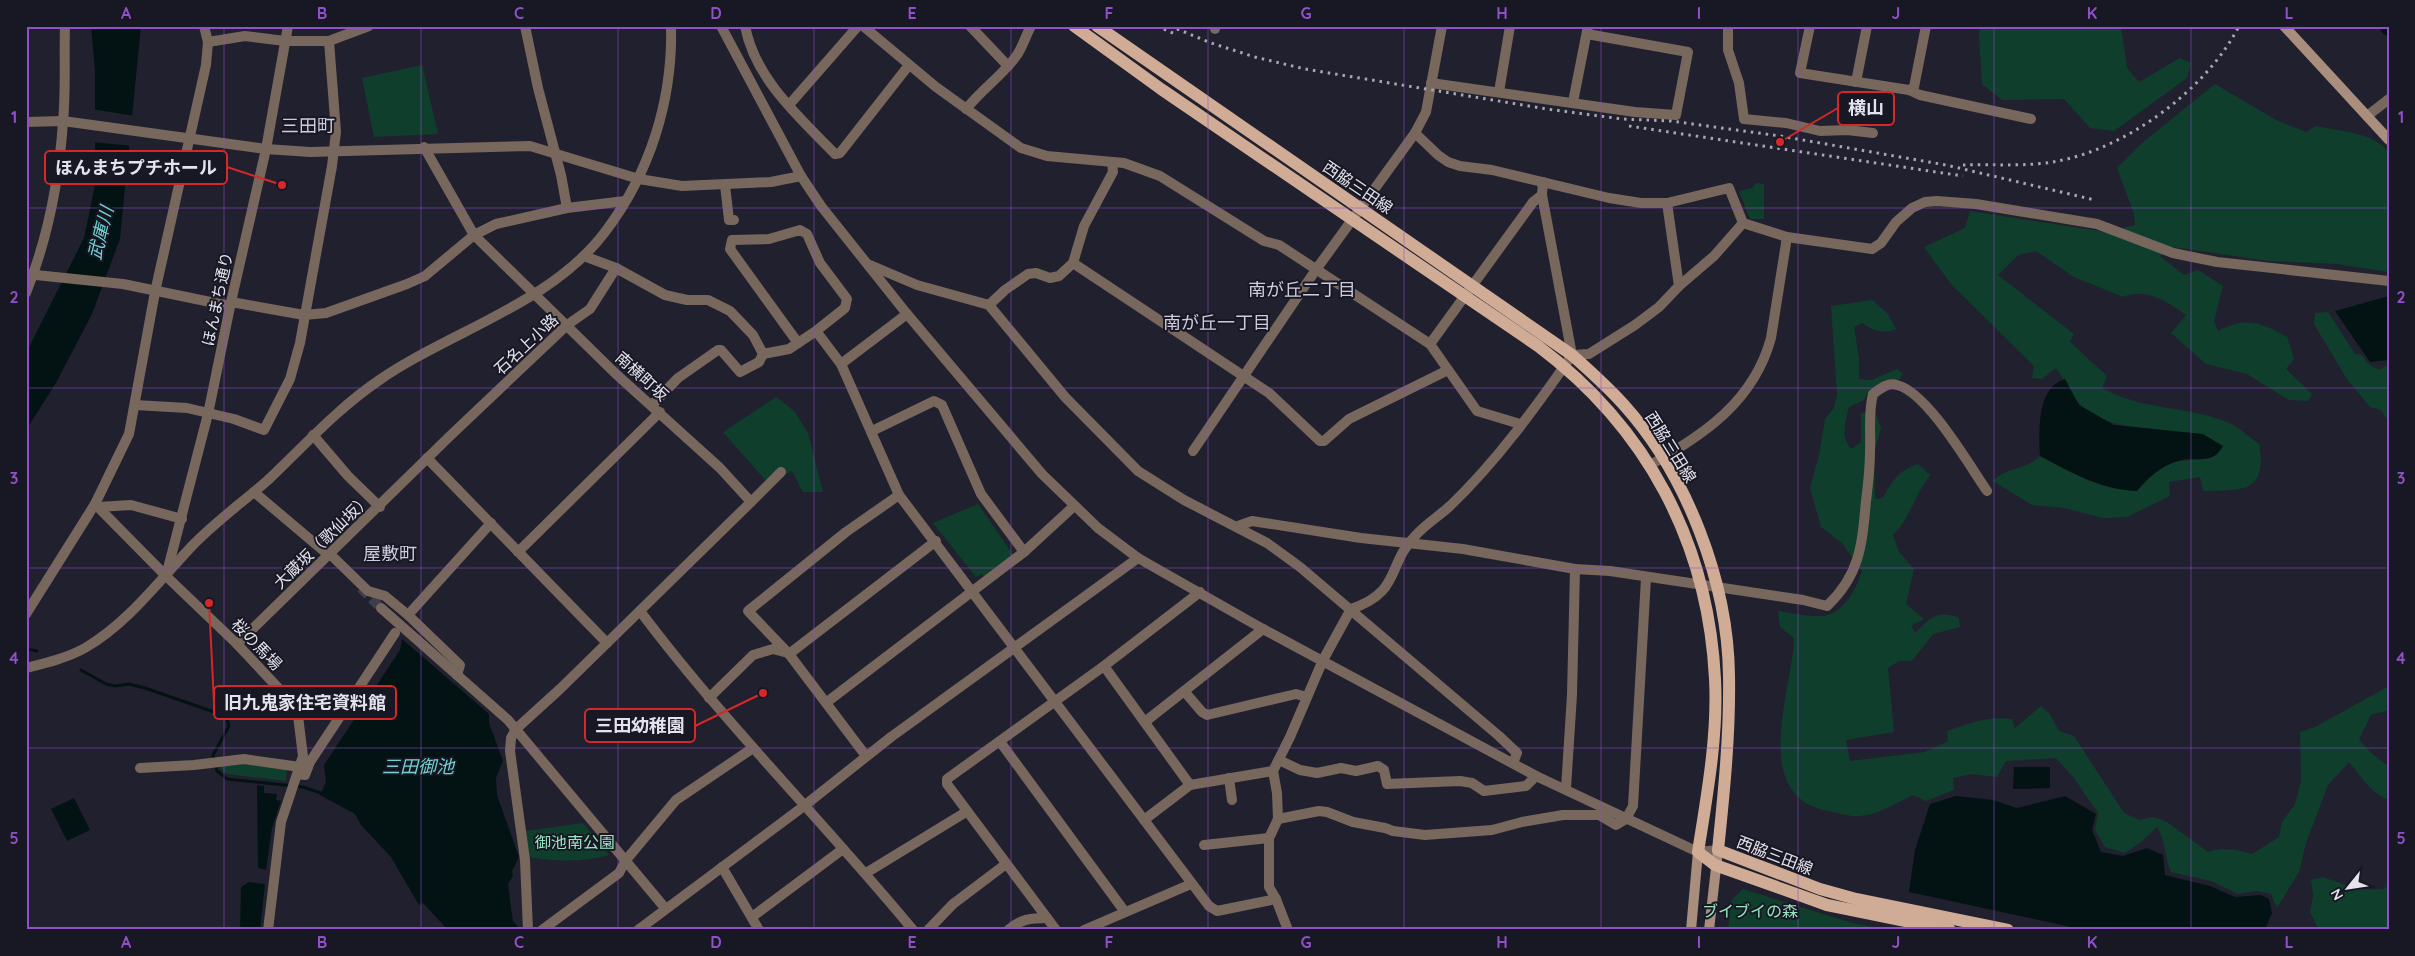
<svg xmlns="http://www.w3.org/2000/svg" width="2415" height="956" viewBox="0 0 2415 956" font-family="Quicksand,'Noto Sans JP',sans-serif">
  <rect width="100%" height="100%" fill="#21202e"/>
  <!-- green -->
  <g fill="#0f3f2c">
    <polygon points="1980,26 2121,26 2127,68 2139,82 2180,58 2191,63 2187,78 2114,131 2090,128 2064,99 2002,100 1982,84 1979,35"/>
    <polygon points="422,65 438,134 374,137 362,78"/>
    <path d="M2215,84L2276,120L2306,132L2316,126C2338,131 2375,132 2389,153V272L2337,264L2269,261L2173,247L2160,256L2184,275L2198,270L2223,286L2214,321L2218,331C2247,316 2261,323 2287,337L2294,359L2286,369L2312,394L2308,401L2289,400L2247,374L2206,364L2171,333L2186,315C2168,302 2145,287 2123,297L2074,277L2036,251L2018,255L1998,275L2074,334L2070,342L2107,376L2102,388C2140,410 2187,406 2227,422C2238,426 2249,437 2259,444C2268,494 2241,490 2203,491L2200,477L2169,482L2170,496L2127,517L2103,518L2064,508L2032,505L1993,481C2006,467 2027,470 2040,456C2070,472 2101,490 2136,491C2147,478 2163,462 2181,461C2197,459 2203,461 2218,454C2204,447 2185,433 2169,431C2135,426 2110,429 2082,406C2071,398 2065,379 2056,368L2042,379L2032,378L2034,366L1951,284L1924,247L1965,228L1970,211L2106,232L2135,225L2134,214L2117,168L2142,143Z"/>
    <polygon points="1756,183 1764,184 1764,219 1750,219 1739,191 1752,188"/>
    <path d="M1872,300L1888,314L1896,329C1884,335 1872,330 1862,323L1854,327L1859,358V379L1871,380L1897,369L1902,373L1900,379C1885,381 1870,385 1864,400L1849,407C1845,423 1840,436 1851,449L1861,442V413L1875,412L1881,428L1874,453L1875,499L1883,498C1892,481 1899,470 1918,464L1930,475C1915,494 1911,517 1893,535L1899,552L1914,569L1906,604L1924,619L1911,626L1915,633C1930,618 1937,609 1959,618L1960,627L1933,634L1912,661H1899L1888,668L1894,732L1846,740L1850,761L1925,752L1948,741L1947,731C1970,723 1988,716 2012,719L2015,728L2041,706L2050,714L2059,731L2074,736L2124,813L2139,820L2154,817L2167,822L2208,852C2222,846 2238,850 2252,854L2279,837L2282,822L2295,804L2301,781L2300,732L2315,727L2389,686V710L2371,715L2359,739C2365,748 2379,761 2389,766V800C2370,793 2361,776 2349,762L2328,785L2306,843L2299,872L2277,908L2271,894L2256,891L2238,894L2211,881L2171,872C2164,857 2166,841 2157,827L2141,842L2125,853L2105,847L2095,830L2098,813L2074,778L2056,758L2006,761L1997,777L1972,774L1953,778L1954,790L1926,801L1913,795C1896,803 1878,815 1859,816C1850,817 1838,813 1829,811C1748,798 1793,688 1794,638L1780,627L1778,611C1792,613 1808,617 1822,616C1843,615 1857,588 1862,571L1842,543L1821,527L1810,488L1819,455L1825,419L1834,408L1837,394L1831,306Z"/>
    <polygon points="2328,312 2355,354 2362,355 2367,363 2379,370 2389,364 2389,422 2381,410 2370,407 2347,379 2314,324 2315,313"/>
    <polygon points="776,397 794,411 808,433 823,492 803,492 792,471 767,482 723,432"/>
    <polygon points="978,504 1013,555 985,578 982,574 976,577 933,523"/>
    <polygon points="247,763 287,768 286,781 227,774 221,769 220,767"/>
    <path d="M583,823L609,855C583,862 554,862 528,857L526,831Z"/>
    <path d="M2323,877C2344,885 2362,891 2384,889L2389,884V930H2319L2310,912L2313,896L2311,880Z"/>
    <polygon points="1743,889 1852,923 1888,930 1728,930 1731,901"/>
  </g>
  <!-- water -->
  <g fill="#031313">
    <polygon points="91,26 141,26 120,239 92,314 56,383 26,430 26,353 84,238 95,185 95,72"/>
    <polygon points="2389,296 2389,360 2370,362 2335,311"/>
    <path d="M2065,379L2079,405L2114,425L2203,434L2223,446C2211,467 2196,455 2178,461C2161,466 2148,478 2137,491C2102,490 2070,472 2040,456C2039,433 2036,387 2065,379Z"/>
    <polygon points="402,639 489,714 489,723 503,761 496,778 497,795 519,857 512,871 513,876 508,884 511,908 513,921 521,930 448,930 423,903 419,905 391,857 361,825 355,814 320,795 326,782 324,765 400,650"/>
    <polygon points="2014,767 2050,767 2050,788 2013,789"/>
    <polygon points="257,785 264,786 264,793 277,794 276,800 281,801 272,828 266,870 258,868"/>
    <polygon points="1956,796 1993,800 2017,808 2065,796 2096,814 2092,830 2101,852 2123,856 2147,848 2163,855 2165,875 2210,886 2235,897 2261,895 2269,899 2272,913 2265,930 2085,930 1909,892 1915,850 1930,804"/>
    <polygon points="74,798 90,830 67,841 51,809"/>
    <polygon points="249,882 265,884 260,930 240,930 241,887"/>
  </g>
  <!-- pier -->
  <polygon fill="#21202e" points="92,109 135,116 132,146 93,142"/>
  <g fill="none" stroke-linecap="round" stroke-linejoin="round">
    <!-- stream -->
    <g stroke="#031313" stroke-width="3">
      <polyline points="26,649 37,651"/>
      <polyline points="81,670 106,684 115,686 129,684 145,688 220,714 227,719 229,726 213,755 217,771 227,779 303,787 321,793"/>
    </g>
    <!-- river -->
    <polyline stroke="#031313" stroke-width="18" points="2389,26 2389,27"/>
    <!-- tertiary-tunnel -->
    <polyline stroke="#3e3d4b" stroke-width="10" stroke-dasharray="10 5" stroke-linecap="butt" points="361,588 381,608"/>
    <!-- minor -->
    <g stroke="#78675c" stroke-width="10">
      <polyline points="525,26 538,88 561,175 567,208"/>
      <path d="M745,26C755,79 799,117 835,154L840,153L909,65"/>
      <polyline points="863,26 936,87 1021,148 1047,156 1124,163 1160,176 1264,241 1279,245 1430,344 1477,411 1520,424"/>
      <polyline points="970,26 1008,66"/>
      <polyline points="1728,26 1728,50 1739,83 1744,119 1786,123 1820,131 1847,130 1873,133"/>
      <polyline points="1810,26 1800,73 1909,90 1914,87 1926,26"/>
      <polyline points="1215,29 1215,26"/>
      <polyline points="208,42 245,36 285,41 329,41 369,26"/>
      <polyline points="1856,82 1867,26"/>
      <polyline points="1431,83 1635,112 1676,115 1688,52 1587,34"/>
      <polyline points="1909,90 1920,95 2031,119"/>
      <polyline points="1499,92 1510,26"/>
      <polyline points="1573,102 1588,26"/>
      <polyline points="789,105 858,26"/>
      <path d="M966,109C982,89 1003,75 1017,55C1023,46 1026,35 1031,26"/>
      <polyline points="2367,116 2389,99"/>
      <polyline points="1415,133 1438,155 1448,162 1460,166 1492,170 1609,198 1641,203 1667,203 1729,188 1743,223 1787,237"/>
      <polyline points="424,147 474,235 616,374 720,468 751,502 560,689 516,729 511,738 510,751 525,860 528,930"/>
      <polyline points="725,185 729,220 734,220"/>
      <polyline points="584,256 616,268 665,295 687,300 708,300 730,311 753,335 763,354 789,349 798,343"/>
      <polyline points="1073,263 1269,393 1320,441 1324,441 1349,419 1448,370"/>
      <polyline points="870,265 917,285 989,305 1065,397 1138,471 1184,500 1267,543 1300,567 1499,736 1517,753 1513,763"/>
      <polyline points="26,274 123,284 230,306"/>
      <polyline points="1679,286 1714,256 1743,223"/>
      <path d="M26,293C48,238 59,181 63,122C66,90 64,58 65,26"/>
      <polyline points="231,302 304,315 326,313 407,284 425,276 474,235 496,224 567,208 625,201"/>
      <polyline points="989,305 1005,290 1028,274 1036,273 1050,278 1059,276 1073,263 1084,226 1113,172 1112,162"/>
      <polyline points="816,331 845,308 847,299 820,263 807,234 800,230 769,239 732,240 730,249 798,343 816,331 841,364 899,495 1209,906 1217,911 1276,899 1288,930"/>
      <polyline points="1430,344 1533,202 1542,195"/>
      <polyline points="1572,355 1589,354 1635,325 1659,307 1679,286 1667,203"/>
      <polyline points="841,364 907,314"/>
      <polyline points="135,405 187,408 234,419 264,430 290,379 300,343 332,166 336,132 329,41"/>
      <polyline points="652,405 678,378 718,350 721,350 740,372 759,362 763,354"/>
      <polyline points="872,431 934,401 942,405 981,494 1024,552"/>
      <polyline points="313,435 348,476 380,507"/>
      <polyline points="1193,451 1315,271 1415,133 1426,112 1442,26"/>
      <polyline points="427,458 607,643"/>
      <polyline points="751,502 781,472"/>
      <polyline points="95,504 166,576 208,414 231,302 266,149 288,26"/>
      <polyline points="98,507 131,505 182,519"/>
      <path d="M1238,526L1252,521L1361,538L1463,549L1575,569L1610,571L1803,600L1827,606C1860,575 1862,545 1866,501C1868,485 1870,468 1870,451C1871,432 1868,413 1873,394C1880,389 1888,382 1897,385C1927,392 1969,465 1987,491"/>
      <polyline points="518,552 660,412"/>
      <polyline points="331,555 368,591 385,596 408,615 460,665 457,675"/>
      <path d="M1200,592L1104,666L1190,785L1273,771L1290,737L1323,660L1351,609C1402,592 1386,565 1416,535C1426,524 1439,516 1450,506C1496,462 1536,407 1572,355L1542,195L1543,182"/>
      <path d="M640,611C724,723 824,822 913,930"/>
      <polyline points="26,614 95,504 129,434 155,292 206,65 208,42 204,26"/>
      <polyline points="408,615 491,523"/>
      <polyline points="237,644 450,436 567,325 590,309 616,268"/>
      <polyline points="789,654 936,541"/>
      <polyline points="1184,691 1202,712 1207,715 1296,694 1307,697"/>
      <polyline points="709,698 753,655 773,649 788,653"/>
      <polyline points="827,702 1024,552 1073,507"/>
      <polyline points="1146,721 1263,629"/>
      <polyline points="1001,743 1125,912"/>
      <polyline points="866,756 789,654 748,611 846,532 899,495"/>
      <polyline points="1279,760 1300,770 1317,773 1341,768 1356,771 1378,766 1384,770 1387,784 1460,781 1472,783 1484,791 1526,786 1536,776"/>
      <polyline points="140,768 194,765 244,759 300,767"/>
      <polyline points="1273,771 1277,793 1278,819 1269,838 1269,887 1276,899"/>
      <polyline points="298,774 305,775 310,762 395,633"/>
      <polyline points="1229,778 1232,800"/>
      <polyline points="1566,788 1572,695 1575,569"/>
      <polyline points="1278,819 1319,811 1327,812 1353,822 1385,828 1393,831 1425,835 1492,830 1522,822 1563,815 1599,815 1616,825 1626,819 1633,806 1646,578"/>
      <polyline points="1144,820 1190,785"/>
      <polyline points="1204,845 1269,838"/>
      <polyline points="722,867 759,930"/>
      <polyline points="866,873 966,812"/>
      <polyline points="752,917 843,849"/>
      <polyline points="542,930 619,873 626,860 676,800 753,748"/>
      <polyline points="928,930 953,904 1006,864"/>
      <path d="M1008,930C1021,919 1030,918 1047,918"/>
      <polyline points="1056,930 947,784 947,779 1104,666"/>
      <polyline points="1084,930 1191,884"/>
    </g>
    <!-- tertiary -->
    <g stroke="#78675c" stroke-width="10">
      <polyline points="721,26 801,176 821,206 907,314 1042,474 1098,528 1138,558 1263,629 1536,776 1698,852 1718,850"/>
      <polyline points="26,122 63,121 266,149 310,152 530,146 639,179 682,186 771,182 801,176"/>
      <path d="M1650,465C1704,435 1754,401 1771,338L1787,237L1872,249L1881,243L1896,222L1912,208L1925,202L1937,201L1976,204L2097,224L2173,253L2217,262L2389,281"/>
      <polyline points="254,492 325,552"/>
      <polyline points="166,576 237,644 297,708 303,756 281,822 268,930"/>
      <polyline points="381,608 508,720 665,908"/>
      <path d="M26,668C46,663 67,658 85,648C127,624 159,581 192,546C215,522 243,502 268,480C304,446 337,409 378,381C450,331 551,304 605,232C650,173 673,100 671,26"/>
      <polyline points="638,930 804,806 891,737 1138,558"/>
    </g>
    <!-- secondary -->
    <g stroke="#a98e7d" stroke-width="10">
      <polyline points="2284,26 2389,140"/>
      <polyline points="1691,930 1698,852"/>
      <polyline points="1709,930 1718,850"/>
    </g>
    <!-- primary -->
    <g stroke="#d0ac96" stroke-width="12">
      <path d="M1074,26L1161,89L1538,346C1647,428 1708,542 1715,679C1718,736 1707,795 1698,852L1715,865L1827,905L1950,930"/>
      <path d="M1097,26L1572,355C1590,371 1608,387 1624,405C1687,475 1728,582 1729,676C1730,734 1724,792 1718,850L1820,889L1856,899L2008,930"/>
    </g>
    <!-- rail -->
    <g stroke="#a8a7b2" stroke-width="3" stroke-dasharray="2.5 5" stroke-linecap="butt">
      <polyline points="1157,26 1177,35"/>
      <polyline points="1170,26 1211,43 1255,57 1305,69 1547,109 1622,119 1671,121 1780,136 1946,165 2095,200"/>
      <polyline points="1629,126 1963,176"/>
      <path d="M1963,165C1992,164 2029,167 2058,161C2127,148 2207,89 2239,26"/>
    </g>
  </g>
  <!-- grid -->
  <path fill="none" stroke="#9051c8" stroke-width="1" stroke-opacity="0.55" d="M224,26V930M421,26V930M618,26V930M814,26V930M1011,26V930M1208,26V930M1404,26V930M1601,26V930M1798,26V930M1994,26V930M2191,26V930M26,208H2389M26,388H2389M26,568H2389M26,748H2389"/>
  <g text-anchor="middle" stroke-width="4" stroke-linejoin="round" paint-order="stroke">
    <!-- street labels -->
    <g font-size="16" fill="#e4e3ed" stroke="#181724">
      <text transform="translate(1358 187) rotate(34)" y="6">西脇三田線</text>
      <text transform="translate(217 299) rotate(-78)" y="6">ほんまち通り</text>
      <text transform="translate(526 344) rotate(-43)" y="6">石名上小路</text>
      <text transform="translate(642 376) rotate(42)" y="6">南横町坂</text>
      <text transform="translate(1671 447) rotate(58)" y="6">西脇三田線</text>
      <text transform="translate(322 541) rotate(-44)" y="6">大蔵坂（歌仙坂）</text>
      <text transform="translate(257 644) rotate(46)" y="6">桜の馬場</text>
      <text transform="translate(1775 855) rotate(21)" y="6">西脇三田線</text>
    </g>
    <!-- park labels -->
    <g font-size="16" fill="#98e4c0" stroke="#181724">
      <text x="575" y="848">御池南公園</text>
      <text x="1750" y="917">ブイブイの森</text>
    </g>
    <!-- neighbourhood labels -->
    <g font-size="18" fill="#cdcbdf" stroke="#181724">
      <text x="308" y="132">三田町</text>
      <text x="1302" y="296">南が丘二丁目</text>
      <text x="1217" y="329">南が丘一丁目</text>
      <text x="390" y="560">屋敷町</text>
    </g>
    <!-- water labels -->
    <g font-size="18" font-style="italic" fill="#72d2d2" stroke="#181724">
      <text transform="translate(101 233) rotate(-76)" y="6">武庫川</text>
      <text x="418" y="773">三田御池</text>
    </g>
  </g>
  <!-- callouts -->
  <path fill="none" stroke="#d62828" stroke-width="2" d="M1780 142L1838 108M282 185L227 167M209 603L214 702M763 693L695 726"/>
  <g fill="#d62828" stroke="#181724" stroke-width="2">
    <circle cx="1780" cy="142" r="5"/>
    <circle cx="282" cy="185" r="5"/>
    <circle cx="209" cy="603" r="5"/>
    <circle cx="763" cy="693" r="5"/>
  </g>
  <g fill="#181724" stroke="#d62828" stroke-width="2">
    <rect x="1838" y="92" width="56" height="33" rx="5"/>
    <rect x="45" y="151" width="182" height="33" rx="5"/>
    <rect x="214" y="686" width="182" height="33" rx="5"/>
    <rect x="585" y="709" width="110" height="33" rx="5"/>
  </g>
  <g font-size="18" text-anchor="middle" font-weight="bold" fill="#e4e3ed">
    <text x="1866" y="114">横山</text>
    <text x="136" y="174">ほんまちプチホール</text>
    <text x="305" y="709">旧九鬼家住宅資料館</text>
    <text x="640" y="732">三田幼稚園</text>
  </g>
  <!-- border -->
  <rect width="2415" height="956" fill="none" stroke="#181724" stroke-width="55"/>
  <!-- north arrow -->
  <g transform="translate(2348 888) rotate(240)" stroke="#181724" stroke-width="4" paint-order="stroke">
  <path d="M0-4L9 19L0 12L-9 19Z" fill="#e4e3ed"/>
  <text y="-8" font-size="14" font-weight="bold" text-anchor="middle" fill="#e4e3ed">N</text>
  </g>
  <rect x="28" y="28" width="2360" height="900" fill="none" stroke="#9051c8" stroke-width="2"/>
  <g font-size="16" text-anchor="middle" font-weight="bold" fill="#9051c8">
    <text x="126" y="19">A</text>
    <text x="322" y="19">B</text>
    <text x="519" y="19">C</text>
    <text x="716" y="19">D</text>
    <text x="912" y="19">E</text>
    <text x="1109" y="19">F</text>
    <text x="1306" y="19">G</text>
    <text x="1502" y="19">H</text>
    <text x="1699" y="19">I</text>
    <text x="1896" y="19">J</text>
    <text x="2092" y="19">K</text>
    <text x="2289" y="19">L</text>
    <text x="14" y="123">1</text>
    <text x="2401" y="123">1</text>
    <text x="14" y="303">2</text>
    <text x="2401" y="303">2</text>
    <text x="14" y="484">3</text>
    <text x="2401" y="484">3</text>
    <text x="14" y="664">4</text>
    <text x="2401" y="664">4</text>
    <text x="14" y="844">5</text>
    <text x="2401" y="844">5</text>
    <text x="126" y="948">A</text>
    <text x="322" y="948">B</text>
    <text x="519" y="948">C</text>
    <text x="716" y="948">D</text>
    <text x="912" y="948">E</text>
    <text x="1109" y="948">F</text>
    <text x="1306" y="948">G</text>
    <text x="1502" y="948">H</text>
    <text x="1699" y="948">I</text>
    <text x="1896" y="948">J</text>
    <text x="2092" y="948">K</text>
    <text x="2289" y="948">L</text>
  </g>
</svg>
